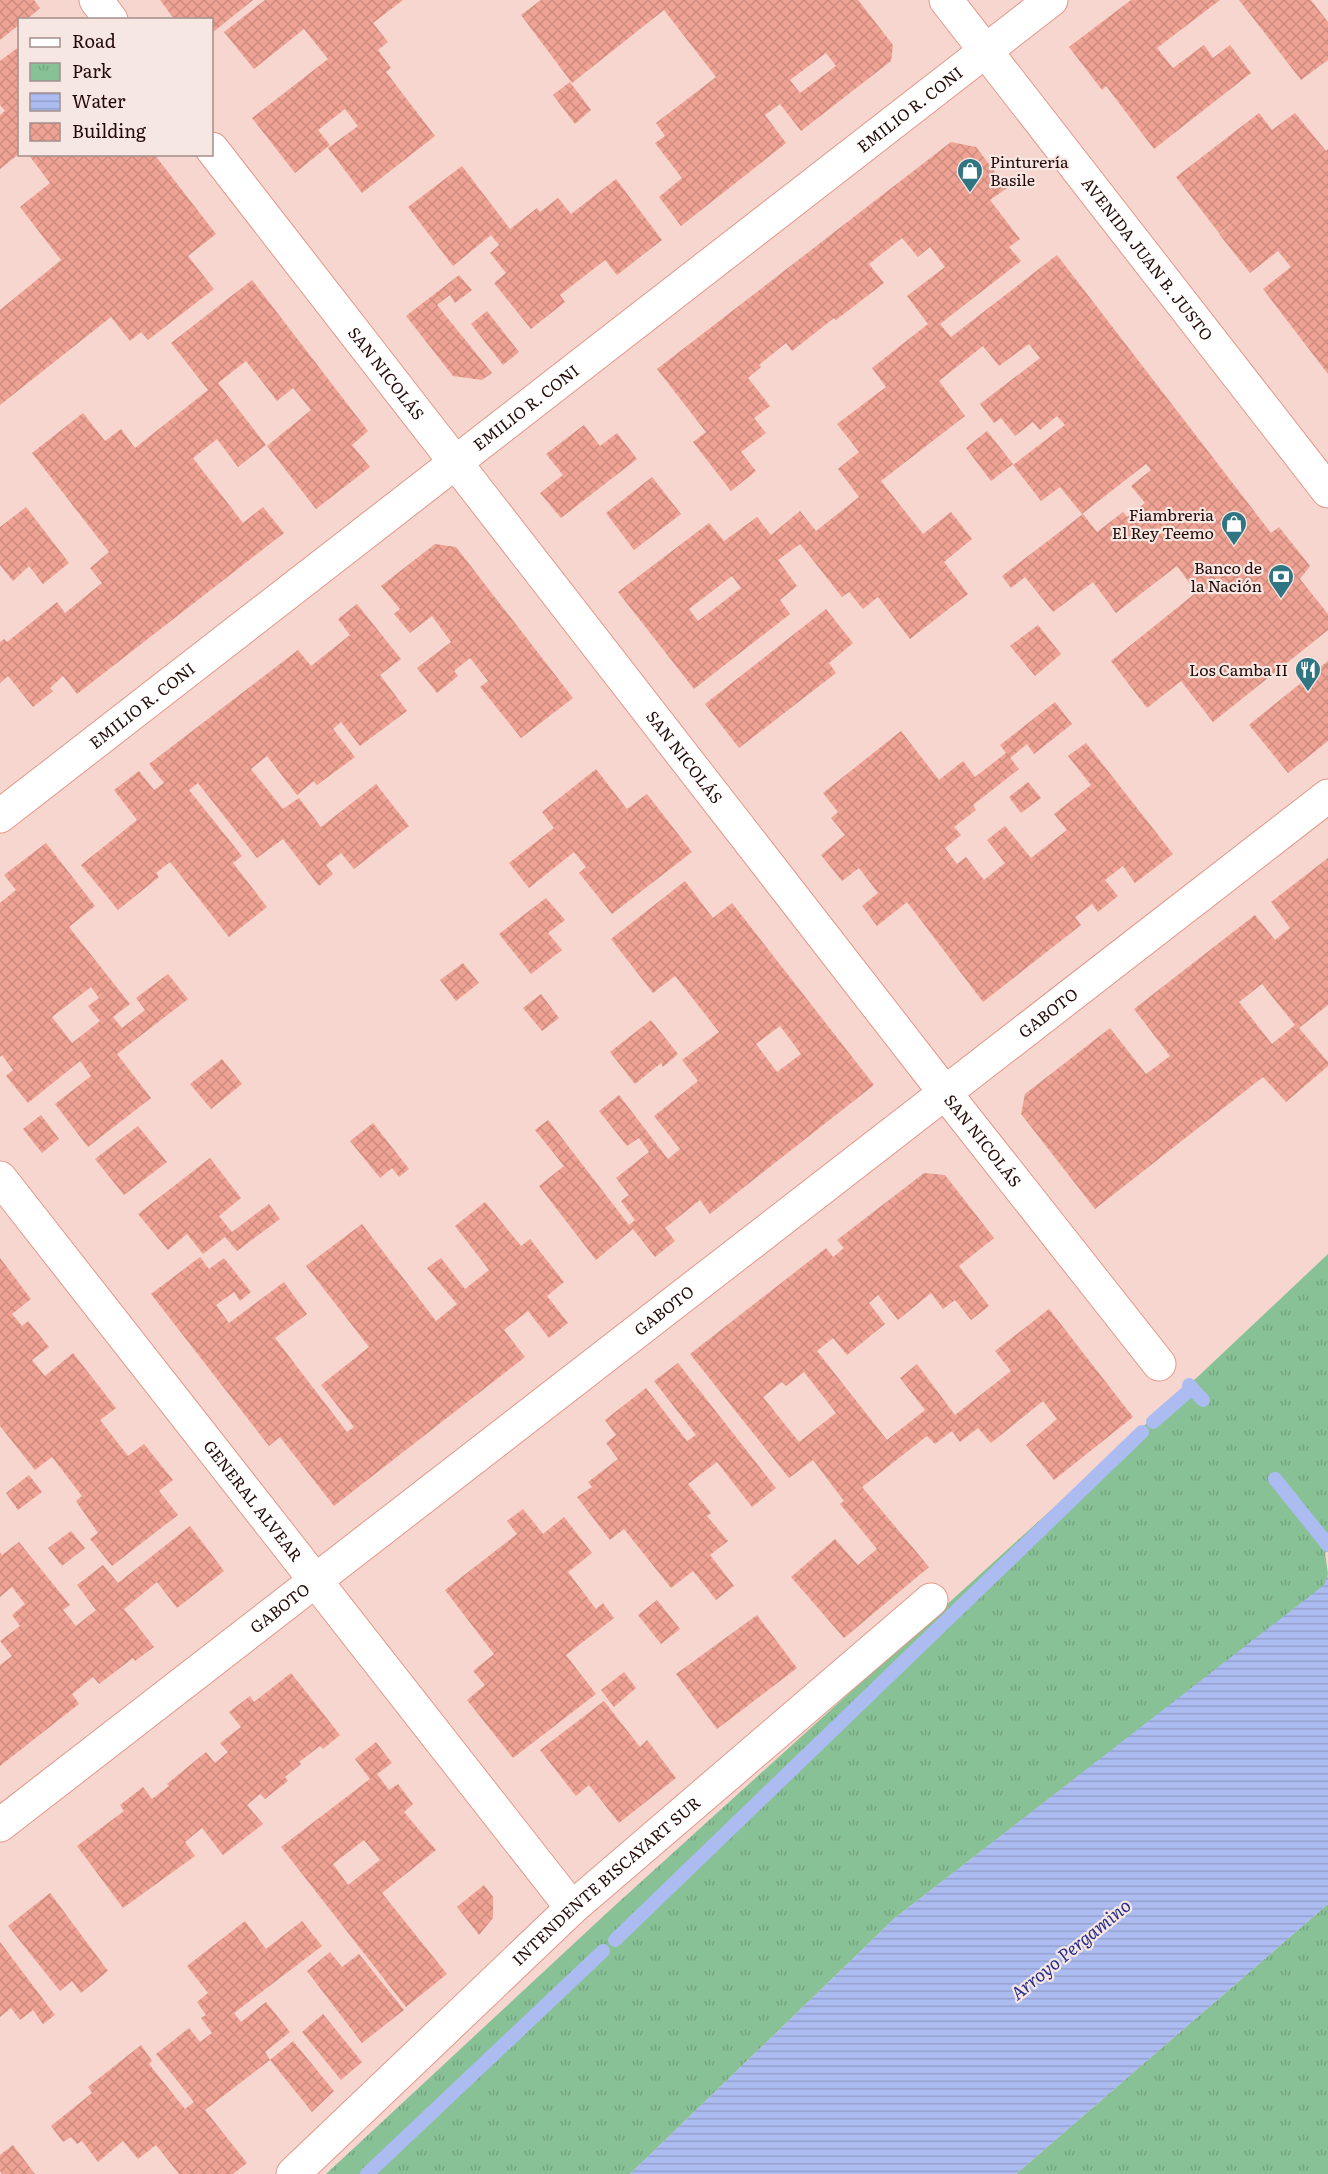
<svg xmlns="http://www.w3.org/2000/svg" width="1328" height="2174" viewBox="0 0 1328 2174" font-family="Literata,serif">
  <defs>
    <pattern id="park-tufts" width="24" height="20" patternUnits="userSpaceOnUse" patternTransform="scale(1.5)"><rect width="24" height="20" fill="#88c196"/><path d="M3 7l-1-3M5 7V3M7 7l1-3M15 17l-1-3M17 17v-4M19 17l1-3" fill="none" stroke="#75a480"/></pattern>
    <pattern id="water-rules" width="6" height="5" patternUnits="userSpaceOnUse" patternTransform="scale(1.5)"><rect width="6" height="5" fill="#acbcf1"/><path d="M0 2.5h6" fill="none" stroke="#94a0cd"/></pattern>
    <pattern id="building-cross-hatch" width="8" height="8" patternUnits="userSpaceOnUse" patternTransform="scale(1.5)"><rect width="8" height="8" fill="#efa394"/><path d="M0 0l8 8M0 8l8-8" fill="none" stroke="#cd8b7e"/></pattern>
  </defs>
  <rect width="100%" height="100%" fill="#f6d6cf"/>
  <!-- park -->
  <g fill="url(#park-tufts)">
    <polygon points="1328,1254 1328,1550 1325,1553 1328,1574 1325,1585 895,1918 630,2174 326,2174 610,1910 1189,1385"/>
    <polygon points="1328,1904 1328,2174 1016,2174"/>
  </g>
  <!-- water -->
  <polygon fill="url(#water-rules)" points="1328,1574 1328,1904 1016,2174 630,2174 895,1918 1324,1585"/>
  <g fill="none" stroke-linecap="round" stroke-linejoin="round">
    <!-- stream -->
    <g stroke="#acbcf1" stroke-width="14">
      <polyline points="1189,1385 1203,1400"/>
      <polyline points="1153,1422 1192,1388"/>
      <polyline points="1275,1479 1328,1545"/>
      <polyline points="615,1940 1142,1432"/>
      <polyline points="367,2174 603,1951"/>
    </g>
  </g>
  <!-- building -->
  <g fill="url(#building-cross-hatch)" fill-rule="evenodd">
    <polygon points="0,0 34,0 40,8 26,20 20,20 20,24 0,40"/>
    <polygon points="160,0 253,0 212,33 212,20 175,20"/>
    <polygon points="265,0 403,0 373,23 388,42 378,50 391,68 386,72 435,136 362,193 328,148 358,126 345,109 318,130 330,145 295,173 252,118 328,59 304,29 254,69 224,32"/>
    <path d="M541,0H858L893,45L891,61L801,131L780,104L765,115L786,143L681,226L659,197L682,178L655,143L665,136L656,123L716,77L664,10L572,83L521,15ZM826,53L836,66L800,93L790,80Z"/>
    <polygon points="1131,0 1220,0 1157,48 1173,68 1204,45 1213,58 1230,45 1251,73 1154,149 1106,86 1102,90 1069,47"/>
    <polygon points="1239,0 1311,0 1328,22 1328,60 1301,80"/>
    <polygon points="20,46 20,153 0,169 0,115 5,111 0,105 0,61"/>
    <polygon points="570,82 591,110 575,124 553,95"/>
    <polygon points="1259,113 1272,130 1295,113 1326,151 1328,149 1328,374 1263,289 1291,267 1278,251 1250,273 1219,234 1236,220 1219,233 1176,177"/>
    <path d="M951,142L976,147L1007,188L990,200L1020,239L1009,247L1021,261L940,324L951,337L1057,255L1271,533L1279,527L1310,566L1300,579L1328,614V630L1213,722L1181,681L1147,708L1111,661L1214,578L1196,592L1177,566L1116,613L1093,582L1053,612L1025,577L1011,588L1002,576L1083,514L1097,532L1123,512L1127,517L1145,503L1131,486L1151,470L1146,464L1082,514L1060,487L1041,501L1013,465L1065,425L1057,416L1040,430L1033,422L1015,436L1001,418L994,423L980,404L1040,358L1029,344L999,366L983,346L939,381L965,416L881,481L923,534L951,512L972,539L944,562L968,594L910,639L878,597L863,609L849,592L842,597L800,544L778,560L797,586L780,600L790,614L694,689L618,592L709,523L724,541L757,517L771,535L800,511L816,531L859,497L838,469L859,452L837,424L886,387L872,368L928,324L907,296L945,267L930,247L918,257L902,238L869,264L884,283L836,320L834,318L792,351L786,343L759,365L761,367L748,378L770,406L754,418L766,433L741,452L756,471L731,491L693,442L706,432L657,369ZM732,576L741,588L698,621L689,609Z"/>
    <polygon points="28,154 154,154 216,234 188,256 214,289 148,340 141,332 130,341 111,317 0,405 0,310 61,260 20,207 50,183"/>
    <polygon points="462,166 510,229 537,208 540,212 558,198 571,214 616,179 662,240 617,275 605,260 560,295 565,302 531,329 494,283 506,273 490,253 499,245 491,235 453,266 408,207"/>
    <polygon points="459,275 472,290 455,303 450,295 437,305 492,373 482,380 453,376 406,316"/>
    <polygon points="252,280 368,431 352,445 370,467 316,509 267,446 311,410 293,388 277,401 246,361 218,383 266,445 238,467 217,439 193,458 243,523 263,507 284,533 77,694 63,676 50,688 53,691 33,707 8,676 0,683 0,642 4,639 7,642 57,602 65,613 102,583 90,568 109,552 32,453 83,413 105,441 121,429 135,448 208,390 171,343"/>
    <polygon points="487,311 519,352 503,365 471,324"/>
    <polygon points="584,425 600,446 617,433 637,459 561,518 540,493 563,475 546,454"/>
    <polygon points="987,431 1013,464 991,481 966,448"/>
    <polygon points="652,477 681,514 634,550 606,513"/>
    <polygon points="26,507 69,563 43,584 29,566 13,581 0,565 0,527"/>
    <polygon points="435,544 456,547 573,698 521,738 480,687 488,681 470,658 454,671 458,676 437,693 417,668 451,642 432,616 410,633 394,614 400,609 381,586"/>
    <polygon points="357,604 401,659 380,675 407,711 360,746 341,722 333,729 355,757 317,785 314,781 297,795 267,756 251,769 283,809 299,798 321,827 376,784 409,826 354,869 341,853 326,865 333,874 319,886 283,839 257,858 198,783 189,790 242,856 233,863 267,907 229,937 170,862 156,873 159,877 118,910 81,865 137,820 114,790 139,771 154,790 164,783 149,764 298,650 311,666 350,635 338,619"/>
    <polygon points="826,609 853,643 829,663 836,673 739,748 705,704"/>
    <polygon points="1038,625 1061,654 1035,676 1010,646"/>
    <polygon points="1328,661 1328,741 1288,773 1249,725"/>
    <polygon points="1055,702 1072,724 1034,754 1027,744 1010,758 1019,769 973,805 976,810 954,827 961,835 945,848 957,864 966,857 984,880 1005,863 987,840 1005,826 1031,858 1067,830 1054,814 1091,785 1068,756 1086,743 1173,854 1135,883 1123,866 1105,880 1118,896 1098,912 1092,904 1075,917 1081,925 983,1002 907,902 877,926 862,906 878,893 859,868 842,881 821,855 845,835 831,818 838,812 823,793 901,731 939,780 963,761 975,777 1006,753 1000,745"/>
    <polygon points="596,769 627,809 647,794 692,852 612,914 579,873 586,867 574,852 529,888 509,863 554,828 542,812"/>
    <polygon points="1028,782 1041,798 1021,813 1009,797"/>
    <path d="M46,843L95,906L69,927L130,1004L113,1017L122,1028L145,1010L136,998L168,974L188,999L117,1054L151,1098L88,1147L55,1104L91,1076L80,1061L28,1103L6,1076L13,1070L2,1055L0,1057V903L16,890L4,875ZM91,987L99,998L88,1006L100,1021L72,1043L52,1017Z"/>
    <path d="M1328,858V1005L1299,1028L1328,1062V1066L1286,1102L1263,1077L1095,1209L1021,1114L1025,1094L1110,1028L1146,1074L1170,1056L1134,1009L1255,915L1275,940L1290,928L1271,902ZM1262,984L1295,1025L1272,1044L1239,1002Z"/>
    <path d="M685,881L713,918L732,903L874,1085L710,1214L700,1200L665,1228L675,1241L655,1257L633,1229L596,1260L539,1186L564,1166L535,1130L548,1120L629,1225L635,1220L621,1201L629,1195L616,1178L649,1152L639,1138L627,1146L599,1111L619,1095L668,1159L680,1149L654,1116L698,1081L682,1060L719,1032L675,976L653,993L611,939ZM780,1026L801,1054L777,1072L756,1044Z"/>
    <polygon points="546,898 565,920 548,933 562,950 531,974 499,934"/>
    <polygon points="463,963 479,983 456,1001 440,980"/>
    <polygon points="541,994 559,1018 542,1031 523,1008"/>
    <polygon points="651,1020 678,1054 663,1067 661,1063 635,1084 610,1052"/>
    <polygon points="222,1059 242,1084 211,1109 190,1084"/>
    <polygon points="41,1115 59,1139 42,1153 23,1129"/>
    <polygon points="373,1123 409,1169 399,1177 392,1168 380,1178 350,1141"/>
    <polygon points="138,1126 167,1162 124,1195 95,1159"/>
    <polygon points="210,1158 241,1198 219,1216 232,1232 269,1204 280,1219 237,1251 225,1237 203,1254 187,1234 168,1250 138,1214"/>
    <path d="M924,1173L945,1175L994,1238L959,1266L989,1306L971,1320L955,1300L943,1309L931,1293L898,1320L878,1295L869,1303L885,1324L847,1355L833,1338L817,1351L887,1440L925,1410L900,1378L917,1364L955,1415L1011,1371L995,1351L1049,1309L1133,1417L1054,1480L1026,1445L1057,1419L1043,1401L991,1443L978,1428L960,1442L952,1431L935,1444L927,1436L862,1487L929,1567L844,1638L791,1577L835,1539L858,1565L877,1549L840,1504L844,1501L813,1460L789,1478L690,1354L826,1248L833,1257L844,1248L837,1240ZM804,1372L836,1413L799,1442L763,1397L782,1382L786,1386Z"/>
    <polygon points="485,1202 521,1246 530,1239 564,1282 547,1296 568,1323 549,1338 528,1311 523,1315 504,1330 525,1357 334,1506 280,1437 269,1446 151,1294 200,1257 209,1269 224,1258 251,1292 240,1301 234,1292 216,1305 229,1323 284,1282 307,1314 275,1338 347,1432 354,1427 321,1385 369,1347 306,1266 362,1224 436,1321 457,1304 427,1268 441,1258 465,1289 489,1270 455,1226"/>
    <polygon points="0,1258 31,1299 12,1314 22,1326 28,1321 49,1347 32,1360 45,1376 73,1353 116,1408 100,1420 128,1456 144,1444 173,1480 159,1491 178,1515 112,1566 90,1539 98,1533 76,1501 82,1496 52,1457 35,1470 0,1426"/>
    <polygon points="678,1363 776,1488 752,1507 717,1462 688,1484 711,1513 707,1516 728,1541 710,1555 734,1586 716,1600 693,1571 671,1588 624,1529 610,1540 577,1497 592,1487 588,1482 618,1459 606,1443 616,1435 605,1420 646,1388 687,1441 696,1435 654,1381"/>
    <polygon points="29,1475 42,1492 18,1510 6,1493"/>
    <polygon points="523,1509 543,1534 564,1517 592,1553 568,1572 596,1609 603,1603 614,1618 566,1655 596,1694 513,1758 467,1700 485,1685 473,1671 494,1654 445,1590 517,1534 507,1521"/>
    <polygon points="190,1526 224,1571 177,1608 157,1582 124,1609 154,1647 135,1661 133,1658 99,1684 93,1677 72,1694 79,1704 0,1766 0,1665 12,1656 0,1641 20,1626 12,1615 25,1604 12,1587 0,1597 0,1552 2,1555 19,1542 70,1605 63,1610 76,1626 96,1610 77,1585 103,1565 118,1583"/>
    <polygon points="71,1531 85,1548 62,1566 48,1548"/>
    <polygon points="657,1600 680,1629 661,1644 638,1615"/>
    <polygon points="757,1615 797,1668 717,1729 676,1674"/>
    <polygon points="624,1672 636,1688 614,1707 601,1690"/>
    <polygon points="291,1673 340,1735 323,1749 320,1746 299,1762 301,1764 285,1777 288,1781 265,1799 260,1794 247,1805 263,1824 223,1855 202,1828 185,1842 195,1856 123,1908 77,1846 124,1811 120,1805 143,1787 152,1799 169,1786 167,1784 206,1752 215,1763 228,1752 220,1743 241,1727 229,1712 250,1696 254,1702"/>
    <polygon points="604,1701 640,1747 647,1740 676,1778 619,1823 589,1785 576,1796 540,1750"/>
    <path d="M376,1742L392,1763L377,1774L389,1790L398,1784L413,1804L404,1812L436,1850L382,1893L447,1974L406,2007L281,1847L370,1779L355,1759ZM364,1840L380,1860L348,1885L333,1864Z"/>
    <polygon points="484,1885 493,1897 493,1918 479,1935 457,1907"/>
    <polygon points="50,1893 108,1971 81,1993 72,1981 60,1991 8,1926"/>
    <polygon points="245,1921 266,1949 302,1921 322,1946 234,2013 241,2022 266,2002 290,2032 265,2052 270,2060 205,2110 247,2163 233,2174 179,2174 156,2145 138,2159 123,2141 98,2162 82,2141 77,2144 71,2137 63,2142 51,2126 92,2093 88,2087 141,2045 152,2061 149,2064 185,2109 194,2102 156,2054 189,2028 200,2042 212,2033 201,2018 206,2015 197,2002 208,1993 187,1966"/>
    <polygon points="0,1942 55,2015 43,2024 33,2010 20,2020 11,2008 0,2017"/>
    <polygon points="330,1952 342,1967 359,1954 404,2010 362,2043 307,1971"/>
    <polygon points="323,2014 362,2062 341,2080 302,2032"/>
    <polygon points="293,2041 334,2091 312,2112 270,2060"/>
    <polygon points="13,2145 35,2174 2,2174 0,2171 0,2155"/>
  </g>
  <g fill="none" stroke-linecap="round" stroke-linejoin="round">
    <defs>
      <g id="minor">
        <polyline points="96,0 111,20"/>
        <path id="s1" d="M212,149L946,1094L1159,1364"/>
        <path id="s2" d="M0,816L1051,0"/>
        <path id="s3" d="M0,1178L572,1908"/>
        <path id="s4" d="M0,1825L1328,796"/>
        <path id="s5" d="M293,2174L572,1908L931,1600"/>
      </g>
      <g id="major">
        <path id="s6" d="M946,0L1328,491"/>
      </g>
    </defs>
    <!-- minor casing -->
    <use href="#minor" stroke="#e29889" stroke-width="35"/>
    <!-- major casing -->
    <use href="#major" stroke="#e29889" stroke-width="35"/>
    <!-- minor -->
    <use href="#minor" stroke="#fff" stroke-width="33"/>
    <!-- major -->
    <use href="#major" stroke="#fff" stroke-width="33"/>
  </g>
  <!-- icons -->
  <defs>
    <symbol id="shop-pin" viewBox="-11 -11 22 30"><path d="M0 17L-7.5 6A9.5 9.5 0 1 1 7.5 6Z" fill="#2f7582" stroke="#f7e7e3"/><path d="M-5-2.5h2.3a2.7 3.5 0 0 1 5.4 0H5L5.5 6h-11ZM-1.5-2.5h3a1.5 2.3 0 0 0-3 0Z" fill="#fff"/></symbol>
    <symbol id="bank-pin" viewBox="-11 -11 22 30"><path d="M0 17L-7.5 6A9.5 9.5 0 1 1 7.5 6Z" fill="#2f7582" stroke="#f7e7e3"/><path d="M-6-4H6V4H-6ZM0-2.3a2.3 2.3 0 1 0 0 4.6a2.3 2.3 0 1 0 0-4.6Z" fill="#fff"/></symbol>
    <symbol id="restaurant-pin" viewBox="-11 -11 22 30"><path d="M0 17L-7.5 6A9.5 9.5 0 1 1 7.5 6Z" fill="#2f7582" stroke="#f7e7e3"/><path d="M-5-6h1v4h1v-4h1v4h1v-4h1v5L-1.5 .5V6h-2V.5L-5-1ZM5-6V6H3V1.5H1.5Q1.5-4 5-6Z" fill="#fff"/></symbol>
  </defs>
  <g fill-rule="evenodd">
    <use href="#shop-pin" x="955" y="156" width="30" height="40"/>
    <use href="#shop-pin" x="1219" y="509" width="30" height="40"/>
    <use href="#bank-pin" x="1266" y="562" width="30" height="40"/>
    <use href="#restaurant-pin" x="1293" y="655" width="30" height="40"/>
  </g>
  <g text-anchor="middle" stroke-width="4.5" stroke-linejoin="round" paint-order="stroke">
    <!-- street labels -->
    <g font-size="16" fill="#240a06" stroke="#f7e7e3">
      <text dy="6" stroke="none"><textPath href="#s2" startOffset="1152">EMILIO R. CONI</textPath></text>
      <text dy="6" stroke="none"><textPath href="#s6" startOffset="328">AVENIDA JUAN B. JUSTO</textPath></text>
      <text dy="6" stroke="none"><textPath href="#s1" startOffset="284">SAN NICOLÁS</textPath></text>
      <text dy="6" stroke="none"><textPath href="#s2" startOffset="666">EMILIO R. CONI</textPath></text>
      <text dy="6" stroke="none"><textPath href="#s2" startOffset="180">EMILIO R. CONI</textPath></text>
      <text dy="6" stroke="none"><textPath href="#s1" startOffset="770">SAN NICOLÁS</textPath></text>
      <text dy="6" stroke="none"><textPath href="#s4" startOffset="1326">GABOTO</textPath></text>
      <text dy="6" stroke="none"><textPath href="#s1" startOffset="1256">SAN NICOLÁS</textPath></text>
      <text dy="6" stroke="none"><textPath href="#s4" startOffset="840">GABOTO</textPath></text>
      <text dy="6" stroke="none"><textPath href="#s3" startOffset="410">GENERAL ALVEAR</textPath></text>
      <text dy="6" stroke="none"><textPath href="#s4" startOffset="354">GABOTO</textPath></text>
      <text dy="6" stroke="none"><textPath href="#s5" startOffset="429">INTENDENTE BISCAYART SUR</textPath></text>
    </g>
    <!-- poi labels -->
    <g font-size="16" fill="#240a06" stroke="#f7e7e3" text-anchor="end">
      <text x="990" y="168" text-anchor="start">Pinturería<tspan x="990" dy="18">Basile</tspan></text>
      <text x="1214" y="521">Fiambreria<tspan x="1214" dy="18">El Rey Teemo</tspan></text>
      <text x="1262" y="574">Banco de<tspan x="1262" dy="18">la Nación</tspan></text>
      <text x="1288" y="676">Los Camba II</text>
    </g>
    <!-- water labels -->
    <g font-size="18" font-style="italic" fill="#262f91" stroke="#f7e7e3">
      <text transform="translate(1071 1950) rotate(-39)" y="6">Arroyo Pergamino</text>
    </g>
  </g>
  <!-- legend -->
  <rect x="18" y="18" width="195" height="138" fill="#f7e7e3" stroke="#a38f8b" stroke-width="1.5"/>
  <rect x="30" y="38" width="30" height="9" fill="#ffffff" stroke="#a38f8b" stroke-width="1.5"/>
  <text x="72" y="48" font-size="18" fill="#240a06">Road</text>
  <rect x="30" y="63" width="30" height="18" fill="url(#park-tufts)" stroke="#a38f8b" stroke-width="1.5"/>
  <text x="72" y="78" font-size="18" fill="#240a06">Park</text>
  <rect x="30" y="93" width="30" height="18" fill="url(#water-rules)" stroke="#a38f8b" stroke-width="1.5"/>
  <text x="72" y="108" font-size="18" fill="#240a06">Water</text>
  <rect x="30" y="123" width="30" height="18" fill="url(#building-cross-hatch)" stroke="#a38f8b" stroke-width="1.5"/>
  <text x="72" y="138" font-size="18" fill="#240a06">Building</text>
</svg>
